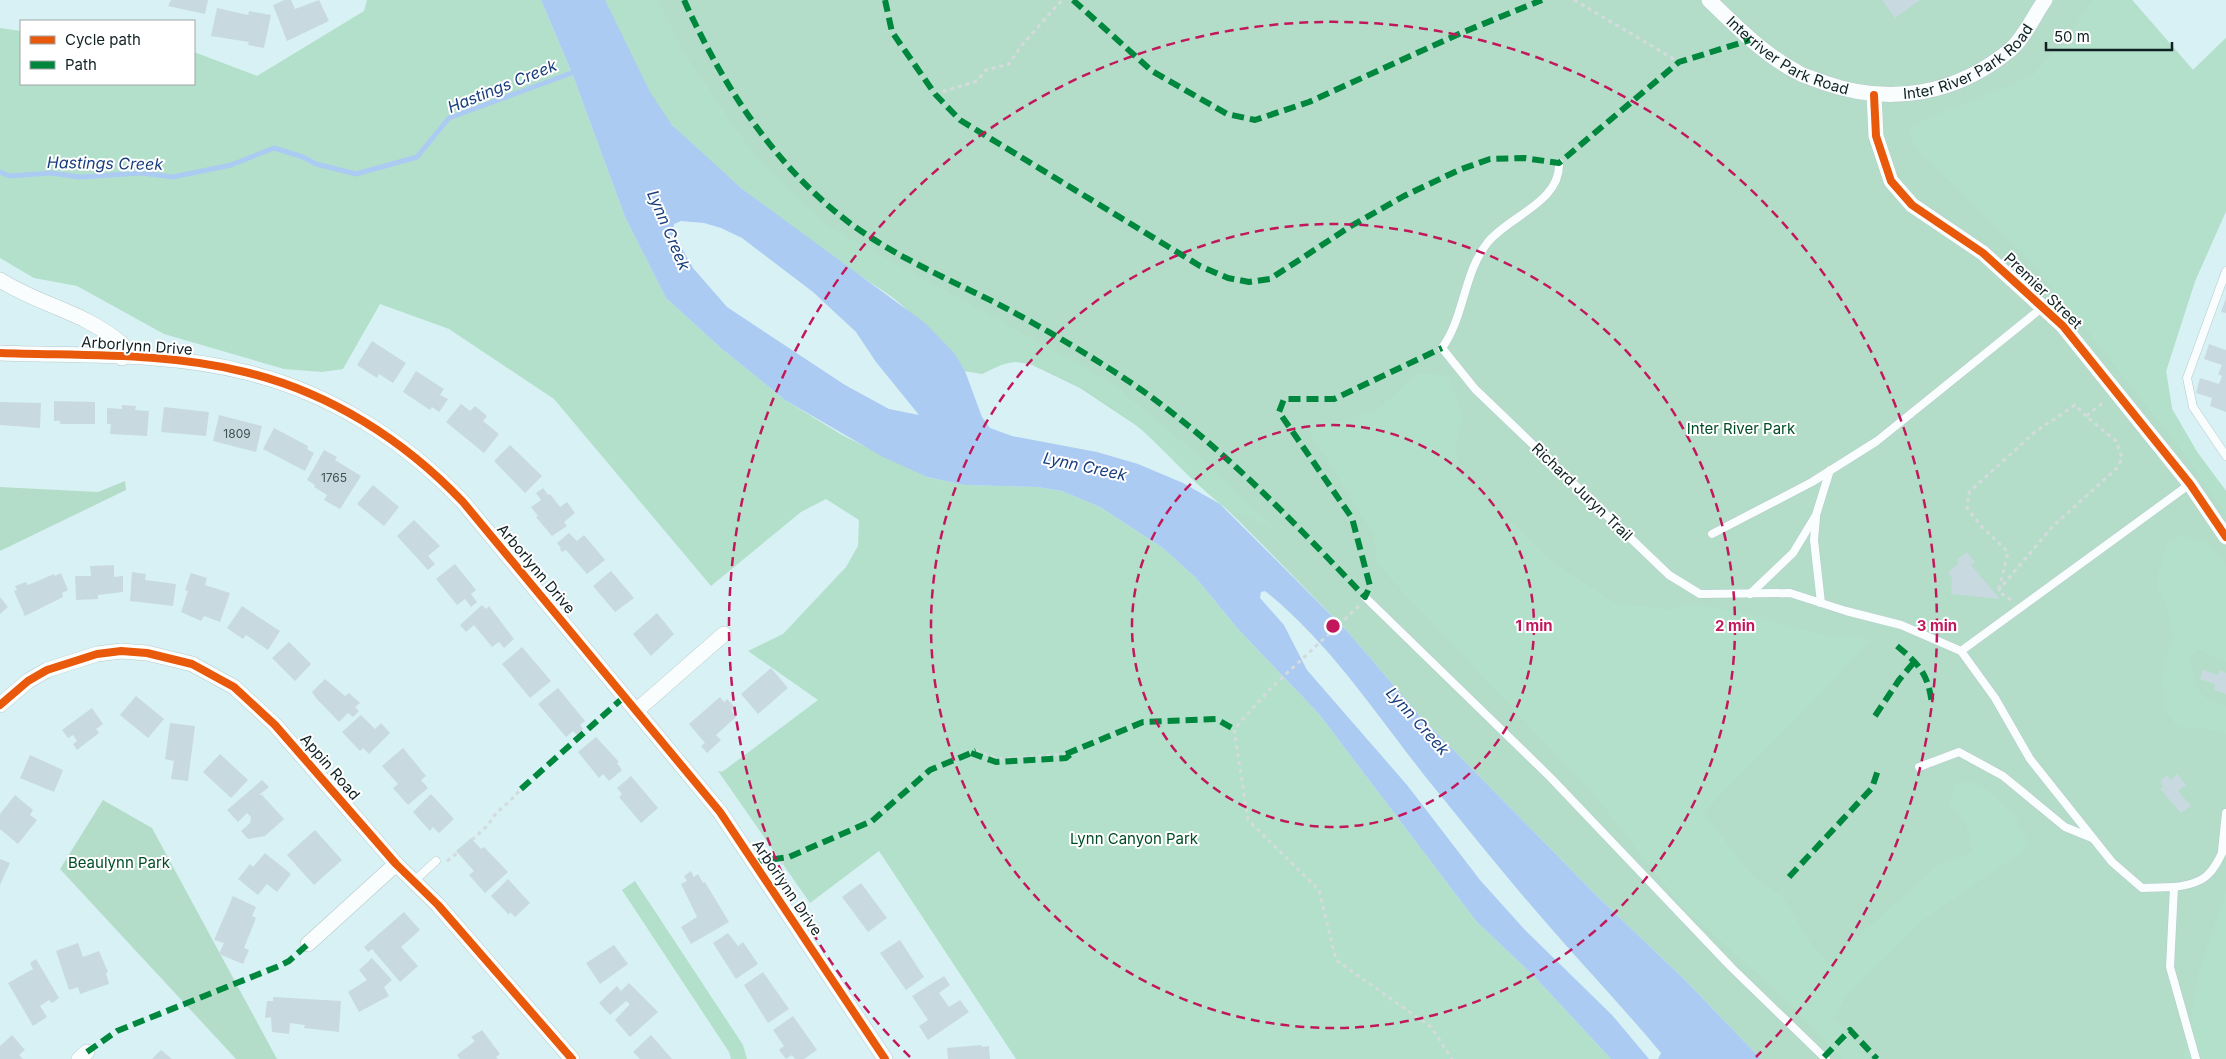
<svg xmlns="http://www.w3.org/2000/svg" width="2226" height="1059" viewBox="0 0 2226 1059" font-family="Inter,sans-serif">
  <rect width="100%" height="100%" fill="#d8f1f4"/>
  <!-- green -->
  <g fill="#b4ddc9">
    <polygon points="605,0 2132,0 2193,70 2226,38 2226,211 2195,281 2166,371 2172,409 2197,452 2226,491 2226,1059 1761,1059 1685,980 1598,897 1420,716 1347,631 1238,520 1143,430 1080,388 1030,364 1009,361 982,374 965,371 955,354 632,57"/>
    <polygon points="125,481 126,490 0,551 0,487 98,492"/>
    <polygon points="103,800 152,828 277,1059 236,1059 60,869"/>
  </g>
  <!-- forest -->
  <g fill="#b3e0ca">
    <polygon points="367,0 541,0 572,73 625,217 666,298 722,349 785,400 842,435 927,477 965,485 1037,487 1062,491 1100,507 1163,548 1196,578 1238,629 1319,714 1476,921 1534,976 1611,1059 1016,1059 879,851 810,903 718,771 722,772 818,700 748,651 783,634 846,567 858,546 859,520 826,499 801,512 711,586 554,399 449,329 380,304 343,369 322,372 284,369 164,334 77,286 34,278 0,258 0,28 21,31 21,84 194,84 194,52 257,76 364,11"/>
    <path d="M605,0H658L683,51L751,151L826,225L1109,381L1204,460L1271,526C1255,519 1232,513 1219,503C1192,481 1169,455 1144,432C1115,406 1067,375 1030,364C1002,355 990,378 965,371C936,319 875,287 828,254C774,215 720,174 673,126C647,99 622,36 605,0Z"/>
    <polygon points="2092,0 2132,0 2193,70 2226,38 2226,211 2195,281 2166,371 2172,409 2197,452 2226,491 2226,515 2184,453 2071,310 2025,256 1914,147 1909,127 2033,75 2069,36"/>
    <polygon points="1419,373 1448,376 1463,418 1456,441 1458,473 1556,565 1615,603 1671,610 1694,604 1741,613 1828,636 1857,636 1871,641 1703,813 1755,879 1783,897 1811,943 1828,963 1940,864 1973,852 1966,824 1949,803 1955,785 1970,782 1988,791 2014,815 2030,846 1923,920 1846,995 1834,1019 1871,1059 1843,1059 1772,987 1680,904 1596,797 1377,564 1374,535 1305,424 1344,422 1378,409"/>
    <polygon points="2181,536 2209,543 2226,566 2226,663 2199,650 2189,656 2196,687 2207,699 2226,707 2226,734 2202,727 2188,729 2176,725 2165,710 2162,681 2164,661 2173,639 2166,605 2156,584 2166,543"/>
    <polygon points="635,881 743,1045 747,1059 731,1059 729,1052 622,890"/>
    <polygon points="2226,891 2226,1059 2184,1059 2199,970"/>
  </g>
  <!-- water -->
  <path fill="#accbf3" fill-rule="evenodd" d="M541,0H605L650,92L672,125L741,188L925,323L955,354L965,371L982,417L990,428L1012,436L1097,452L1138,464L1183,483L1220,504L1347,631L1420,716L1598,897L1685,980L1761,1059H1658L1661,1053C1627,1012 1591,974 1556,934C1515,888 1476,839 1437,791C1382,724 1334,646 1265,591L1261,592L1260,598L1284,625L1307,670L1407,785L1480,880L1525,930L1612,1015L1649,1059H1611L1534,976L1476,921L1319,714L1238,629L1196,578L1163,548L1100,507L1062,491L1037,487L965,485L927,477L883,457L785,400L722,349L666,298L625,217L572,73ZM681,221L704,223L721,228L742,238L813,292L856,332L876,362L919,415L889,409L845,385L727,307L693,268L676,238L673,230L674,224Z"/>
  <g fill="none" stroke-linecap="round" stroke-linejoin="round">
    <!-- stream -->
    <polyline stroke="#accbf3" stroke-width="5" points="0,172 10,176 51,173 80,177 142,173 173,177 231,165 274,148 303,157 316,164 356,174 417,157 449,118 577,71"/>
  </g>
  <!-- building -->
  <g fill="#c8dadf">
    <polygon points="171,0 208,0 205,14 168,6"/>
    <polygon points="284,0 291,0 295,9 319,0 329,21 287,41 273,5"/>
    <polygon points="1882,0 1920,0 1895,18"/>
    <polygon points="217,8 248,15 249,11 271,15 264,48 248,45 249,42 211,36"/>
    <polygon points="2226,298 2226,313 2221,312"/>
    <polygon points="372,341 406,363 393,383 379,374 377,378 357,365"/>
    <polygon points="2209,344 2226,350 2226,412 2210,406 2212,398 2196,393 2200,378 2219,384 2222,376 2218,374 2222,365 2204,359"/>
    <polygon points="416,371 444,389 440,395 448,399 439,412 432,407 430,410 403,392"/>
    <polygon points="54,401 95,402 95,424 60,424 60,421 54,421"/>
    <polygon points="0,402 41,403 40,428 0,425"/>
    <polygon points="461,404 470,411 475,406 487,416 483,421 499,434 484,453 446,422"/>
    <polygon points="122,405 136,406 135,410 149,411 147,436 110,434 111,424 107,424 107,408 122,409"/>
    <polygon points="164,407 209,412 206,436 161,432"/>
    <polygon points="219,415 262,426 256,452 213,441"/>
    <polygon points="274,428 308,446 307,449 314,453 305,471 263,449"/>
    <polygon points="510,445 542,476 525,493 494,461"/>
    <polygon points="324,450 337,457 335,460 361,476 340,509 324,500 327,495 314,487 315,485 307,480"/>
    <polygon points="373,485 399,507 384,526 357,504"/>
    <polygon points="543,488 548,495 550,494 560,507 567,502 575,513 564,522 567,526 552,536 536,517 538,516 531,507 541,500 536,493"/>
    <polygon points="414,520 440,546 428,556 435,564 428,570 397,536"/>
    <polygon points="569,533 577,541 584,535 605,560 587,574 566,550 562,552 560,549 561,548 557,543"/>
    <polygon points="1967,552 1975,562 1971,565 2000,599 1951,594 1952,578 1948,573 1959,563 1957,560"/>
    <polygon points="455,564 476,590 471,594 477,602 471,607 465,599 457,605 436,579"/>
    <polygon points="114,565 114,577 123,576 123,592 98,595 98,599 76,600 75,576 91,576 90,566"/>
    <polygon points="611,571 634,598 615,612 593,586"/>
    <polygon points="132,572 146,574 145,580 176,584 173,606 130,601"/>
    <polygon points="61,573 68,590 62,593 63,597 25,616 14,591 17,590 15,586 26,582 28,585 54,574 55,576"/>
    <polygon points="191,573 207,578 205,585 230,593 220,622 204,616 201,621 181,612 188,591 185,590"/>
    <polygon points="0,597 8,607 0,614"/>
    <polygon points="482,605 486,609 489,606 514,639 504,648 499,642 492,647 474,625 466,632 460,625"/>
    <polygon points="242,606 280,631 268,650 246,635 243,639 227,628"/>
    <polygon points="657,613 674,634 651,656 633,634"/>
    <polygon points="289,642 311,664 295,681 272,658"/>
    <polygon points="522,647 551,681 530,698 502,664"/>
    <polygon points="771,668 788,688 758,714 741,694"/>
    <polygon points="2203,670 2218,675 2220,670 2226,673 2226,694 2214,690 2215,684 2200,679"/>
    <polygon points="325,679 345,696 349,693 360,703 355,707 359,711 353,717 348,713 339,722 316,698 312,692"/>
    <polygon points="558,688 585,721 580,725 583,729 577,735 573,731 566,737 538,704"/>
    <polygon points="136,696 164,719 148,738 120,715"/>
    <polygon points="720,697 724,702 727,699 735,707 731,710 736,717 716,735 721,740 707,753 701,746 705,743 689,724"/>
    <polygon points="92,708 103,724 96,729 99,733 77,750 73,744 77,741 73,735 68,738 62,730"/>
    <polygon points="361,715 375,729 381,723 390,733 369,754 363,748 360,751 342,732"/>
    <polygon points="170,723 195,726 188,781 171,779 174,761 165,759"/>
    <polygon points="596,737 619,762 617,763 622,770 609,781 603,774 599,778 578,752"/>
    <polygon points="403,748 426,776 421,780 428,788 408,805 393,788 398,784 382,766"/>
    <polygon points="220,754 248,780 231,798 203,772"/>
    <polygon points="30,755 63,770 54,792 20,778"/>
    <polygon points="2177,774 2186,785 2178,791 2191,806 2181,813 2160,789 2163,786 2160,782 2167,775 2171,780"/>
    <polygon points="631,776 658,808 641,823 619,797 622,794 617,788"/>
    <polygon points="262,780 269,787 259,795 262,795 284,819 265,836 248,839 241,831 250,823 251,817 247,813 238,822 227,810"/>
    <polygon points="431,794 454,819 439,833 433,827 430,831 413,812"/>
    <polygon points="15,795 33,810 30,815 37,820 18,844 0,829 0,814"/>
    <polygon points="315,830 342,860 314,885 287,855"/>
    <polygon points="471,838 481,849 484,847 508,872 485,893 469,875 474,871 456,851"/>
    <polygon points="265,853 291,874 277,892 267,884 258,895 238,879 250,864 253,867"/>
    <polygon points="0,859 10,863 0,885"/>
    <polygon points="691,871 694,877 698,874 703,883 705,882 729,922 691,944 681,927 697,917 681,884 687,881 684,876"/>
    <polygon points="508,879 530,903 515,917 510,912 509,915 491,896"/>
    <polygon points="861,883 887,918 868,932 842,897"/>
    <polygon points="233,896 256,907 252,916 256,918 244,948 249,950 243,964 219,954 224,943 214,940"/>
    <polygon points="404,912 420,930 401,947 418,966 400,982 372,949 368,952 364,947"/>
    <polygon points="728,933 738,946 743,942 758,964 736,979 713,943"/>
    <polygon points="900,940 924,977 906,990 880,953"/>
    <polygon points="78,943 83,957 99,951 108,972 106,973 109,984 80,994 78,987 69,990 56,951"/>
    <polygon points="614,945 628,964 600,984 586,963"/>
    <polygon points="372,958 392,980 384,987 389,996 359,1012 348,992 367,980 359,970"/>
    <polygon points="36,959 59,998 52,1003 49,1000 40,1006 47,1017 33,1026 8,983 33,969 30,963"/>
    <polygon points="763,972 789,1009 768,1023 744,985"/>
    <polygon points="944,976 950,985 939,993 949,1007 960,1000 969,1012 928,1040 919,1026 928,1020 912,996"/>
    <polygon points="629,983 658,1012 630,1037 615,1020 630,1004 626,1001 610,1015 599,1003 617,986 621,991"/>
    <polygon points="273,997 341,1001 339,1032 304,1028 305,1025 290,1023 289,1034 272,1032 271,1017 265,1018 267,1001 273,1001"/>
    <polygon points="793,1016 817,1050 804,1059 795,1059 792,1055 786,1059 779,1050 784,1046 773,1030"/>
    <polygon points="482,1030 500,1054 496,1057 498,1059 460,1059 457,1055 475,1041 471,1037"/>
    <polygon points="12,1035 25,1050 19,1055 23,1059 0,1059 0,1046"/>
    <polygon points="651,1035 672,1059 640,1059 633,1052"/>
    <polygon points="981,1045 982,1047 989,1046 990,1059 948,1059 947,1048"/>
    <polygon points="161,1050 172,1059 152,1059"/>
  </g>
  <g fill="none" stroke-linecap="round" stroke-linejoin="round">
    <defs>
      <g id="lane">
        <path d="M1559,163C1561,202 1509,216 1488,242C1463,273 1465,316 1442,348L1475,389L1669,575L1700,594L1790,593L1846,611L1901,625L1961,651"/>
        <polyline points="2226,271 2187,378 2193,407 2226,456"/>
        <polyline points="1816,518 1814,540 1821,603"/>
        <polyline points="1712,534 1812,482 1877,441 2043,307"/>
        <polyline points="1750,594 1793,553 1816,515 1830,470"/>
        <polyline points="1365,597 1550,777 1732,968 1826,1059"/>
        <polyline points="1919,767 1959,752 2003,776 2065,827 2092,838"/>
        <polyline points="2222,851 2226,813"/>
        <polyline points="413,882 436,861"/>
        <polyline points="2174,887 2142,888 2112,862 2030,759 1995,698 1961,651 2190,484"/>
        <path d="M2196,1059L2170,967L2174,887C2207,883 2212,874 2226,845"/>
      </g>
      <g id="street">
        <path id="s1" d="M1709,0C1736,26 1763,54 1797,72C1805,77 1816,79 1825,83C1891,106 1957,94 2010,50C2023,40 2035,14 2045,0"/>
        <polyline points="1874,95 1876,136 1891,181 1912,205 1983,253 2063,326 2190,484 2226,537"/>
        <path d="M0,280C41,306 83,311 122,344V358"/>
        <path d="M0,353C81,356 166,352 245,372C329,392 404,440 463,502L720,812L885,1059"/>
        <polyline points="0,705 28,681 47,670 97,654 121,651 147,653 192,664 234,687 275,725 396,864 438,905 572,1059"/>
        <polyline points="636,711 724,634"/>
        <polyline points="308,944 396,864"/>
        <polyline points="79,1059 87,1052"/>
      </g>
    </defs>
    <!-- lane casing -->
    <use href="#lane" stroke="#b7cacc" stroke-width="9"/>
    <!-- street casing -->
    <use href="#street" stroke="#b7cacc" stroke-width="16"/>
    <!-- path -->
    <g stroke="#d3dbdc" stroke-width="3" stroke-dasharray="4 4" stroke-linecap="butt">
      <polyline points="1574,0 1679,62"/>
      <polyline points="935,94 977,81 986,70 1009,64 1022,45 1062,0"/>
      <polyline points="1999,589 2008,552 1982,527 1967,508 1969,492 2035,432 2075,405 2086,416"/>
      <polyline points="2011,600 1998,591 2053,526 2117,468 2122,458 2116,441 2086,416 2104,402"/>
      <polyline points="1359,606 1271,688 1234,729 1248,820 1319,890 1336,960 1431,1027 1452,1059"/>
      <polyline points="976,751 999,759 1066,754"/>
      <polyline points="472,840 488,825 496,813 509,802 521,789"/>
      <polyline points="447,861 457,853"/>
      <polyline points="779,872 784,858"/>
    </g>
    <!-- lane -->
    <use href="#lane" stroke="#f9fdfd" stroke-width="8"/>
    <!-- street -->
    <use href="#street" stroke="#f9fdfd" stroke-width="15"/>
    <!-- quiet -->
    <g stroke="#00873e" stroke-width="6" stroke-dasharray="12 6" stroke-linecap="butt">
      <path d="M684,0C723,86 775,167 851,224C896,257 948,279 998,304C1036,324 1074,346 1110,369C1207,430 1287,515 1365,597L1370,586L1352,518L1279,412L1284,399H1334L1442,348"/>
      <polyline points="885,0 892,32 935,94 960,120 1200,266 1228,278 1249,282 1270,279 1351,226 1404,196 1459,170 1490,159 1524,158 1559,163 1679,62 1750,40"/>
      <polyline points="1073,0 1152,71 1227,114 1255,120 1309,102 1461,33 1542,0"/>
      <path d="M1897,646C1920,665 1928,674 1932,704"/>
      <polyline points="1875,716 1899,680 1915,661"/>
      <polyline points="971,753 996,762 1066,758 1072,753"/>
      <polyline points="1066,754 1143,722 1216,719 1234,729"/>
      <polyline points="521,789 624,697"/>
      <polyline points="754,862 789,857 872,821 930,770 976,751"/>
      <polyline points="1789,877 1872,788 1878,770"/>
      <polyline points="87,1052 117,1031 279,966 289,961 308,944"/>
      <polyline points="1824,1057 1850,1030 1877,1059"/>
    </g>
    <defs>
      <g id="cycleway">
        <polyline points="1874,95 1876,136 1891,181 1912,205 1983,253 2063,326 2190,484 2226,537"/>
        <path d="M0,353C81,356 166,352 245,372C329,392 404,440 463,502L720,812L885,1059"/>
        <polyline points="0,705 28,681 47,670 97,654 121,651 147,653 192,664 234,687 275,725 396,864 438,905 572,1059"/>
      </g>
    </defs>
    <!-- cycleway casing -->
    <use href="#cycleway" stroke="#fff" stroke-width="11"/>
    <!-- cycleway -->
    <use href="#cycleway" stroke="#e8590c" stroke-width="8"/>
  </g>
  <!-- distance rings -->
  <g fill="none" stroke="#c2185b" stroke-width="2.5" stroke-dasharray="9 6">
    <circle cx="1333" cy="626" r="201"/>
    <circle cx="1333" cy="626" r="402"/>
    <path d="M910 1057A604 604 0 1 1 1756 1057"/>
  </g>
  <g text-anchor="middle" stroke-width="4" stroke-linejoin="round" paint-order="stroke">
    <!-- number labels -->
    <g font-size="12" fill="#405154">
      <text x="237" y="438">1809</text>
      <text x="334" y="482">1765</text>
    </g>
    <!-- street labels -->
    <g font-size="15" fill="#102123" stroke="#fff">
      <text dy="5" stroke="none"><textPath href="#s1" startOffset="98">Interriver Park Road</textPath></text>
      <text dy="5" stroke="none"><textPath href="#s1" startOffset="298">Inter River Park Road</textPath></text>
      <text transform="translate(2043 291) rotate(44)" y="5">Premier Street</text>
      <text transform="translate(137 346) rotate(4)" y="5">Arborlynn Drive</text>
      <text transform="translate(1582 492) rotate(44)" y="5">Richard Juryn Trail</text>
      <text transform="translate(536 569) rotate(50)" y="5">Arborlynn Drive</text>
      <text transform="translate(330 767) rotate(49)" y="5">Appin Road</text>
      <text transform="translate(787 888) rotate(56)" y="5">Arborlynn Drive</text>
    </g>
    <!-- park labels -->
    <g font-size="15" fill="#004c26" stroke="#fff">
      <text x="1741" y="434">Inter River Park</text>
      <text x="1134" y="844">Lynn Canyon Park</text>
      <text x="119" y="868">Beaulynn Park</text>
    </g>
    <!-- water labels -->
    <g font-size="16" font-style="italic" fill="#183e7e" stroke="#fff">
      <text transform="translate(502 86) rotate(-22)" y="6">Hastings Creek</text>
      <text transform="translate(105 163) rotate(1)" y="6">Hastings Creek</text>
      <text transform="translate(669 230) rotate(67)" y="6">Lynn Creek</text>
      <text transform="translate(1085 466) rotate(12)" y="6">Lynn Creek</text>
      <text transform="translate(1418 721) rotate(48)" y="6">Lynn Creek</text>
    </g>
  </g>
  <circle cx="1333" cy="626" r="8" fill="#c2185b" stroke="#fff" stroke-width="2.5"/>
  <g font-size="15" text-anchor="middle" font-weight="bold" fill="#c2185b" stroke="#fff" stroke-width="4" stroke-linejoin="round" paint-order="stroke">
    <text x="1534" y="631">1 min</text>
    <text x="1735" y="631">2 min</text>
    <text x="1937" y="631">3 min</text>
  </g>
  <!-- legend -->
  <rect x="20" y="20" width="175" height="65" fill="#ffffff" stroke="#9fa6a7"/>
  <rect x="30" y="36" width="25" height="8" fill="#e8590c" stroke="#9fa6a7"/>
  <text x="65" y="45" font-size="15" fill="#102123">Cycle path</text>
  <rect x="30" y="61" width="25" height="8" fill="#00873e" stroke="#9fa6a7"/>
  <text x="65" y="70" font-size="15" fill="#102123">Path</text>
  <!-- scale -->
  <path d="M2046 42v8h126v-8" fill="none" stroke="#102123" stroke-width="2.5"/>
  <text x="2054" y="42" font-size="15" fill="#102123" stroke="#ffffff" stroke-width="4" paint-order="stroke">50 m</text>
</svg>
